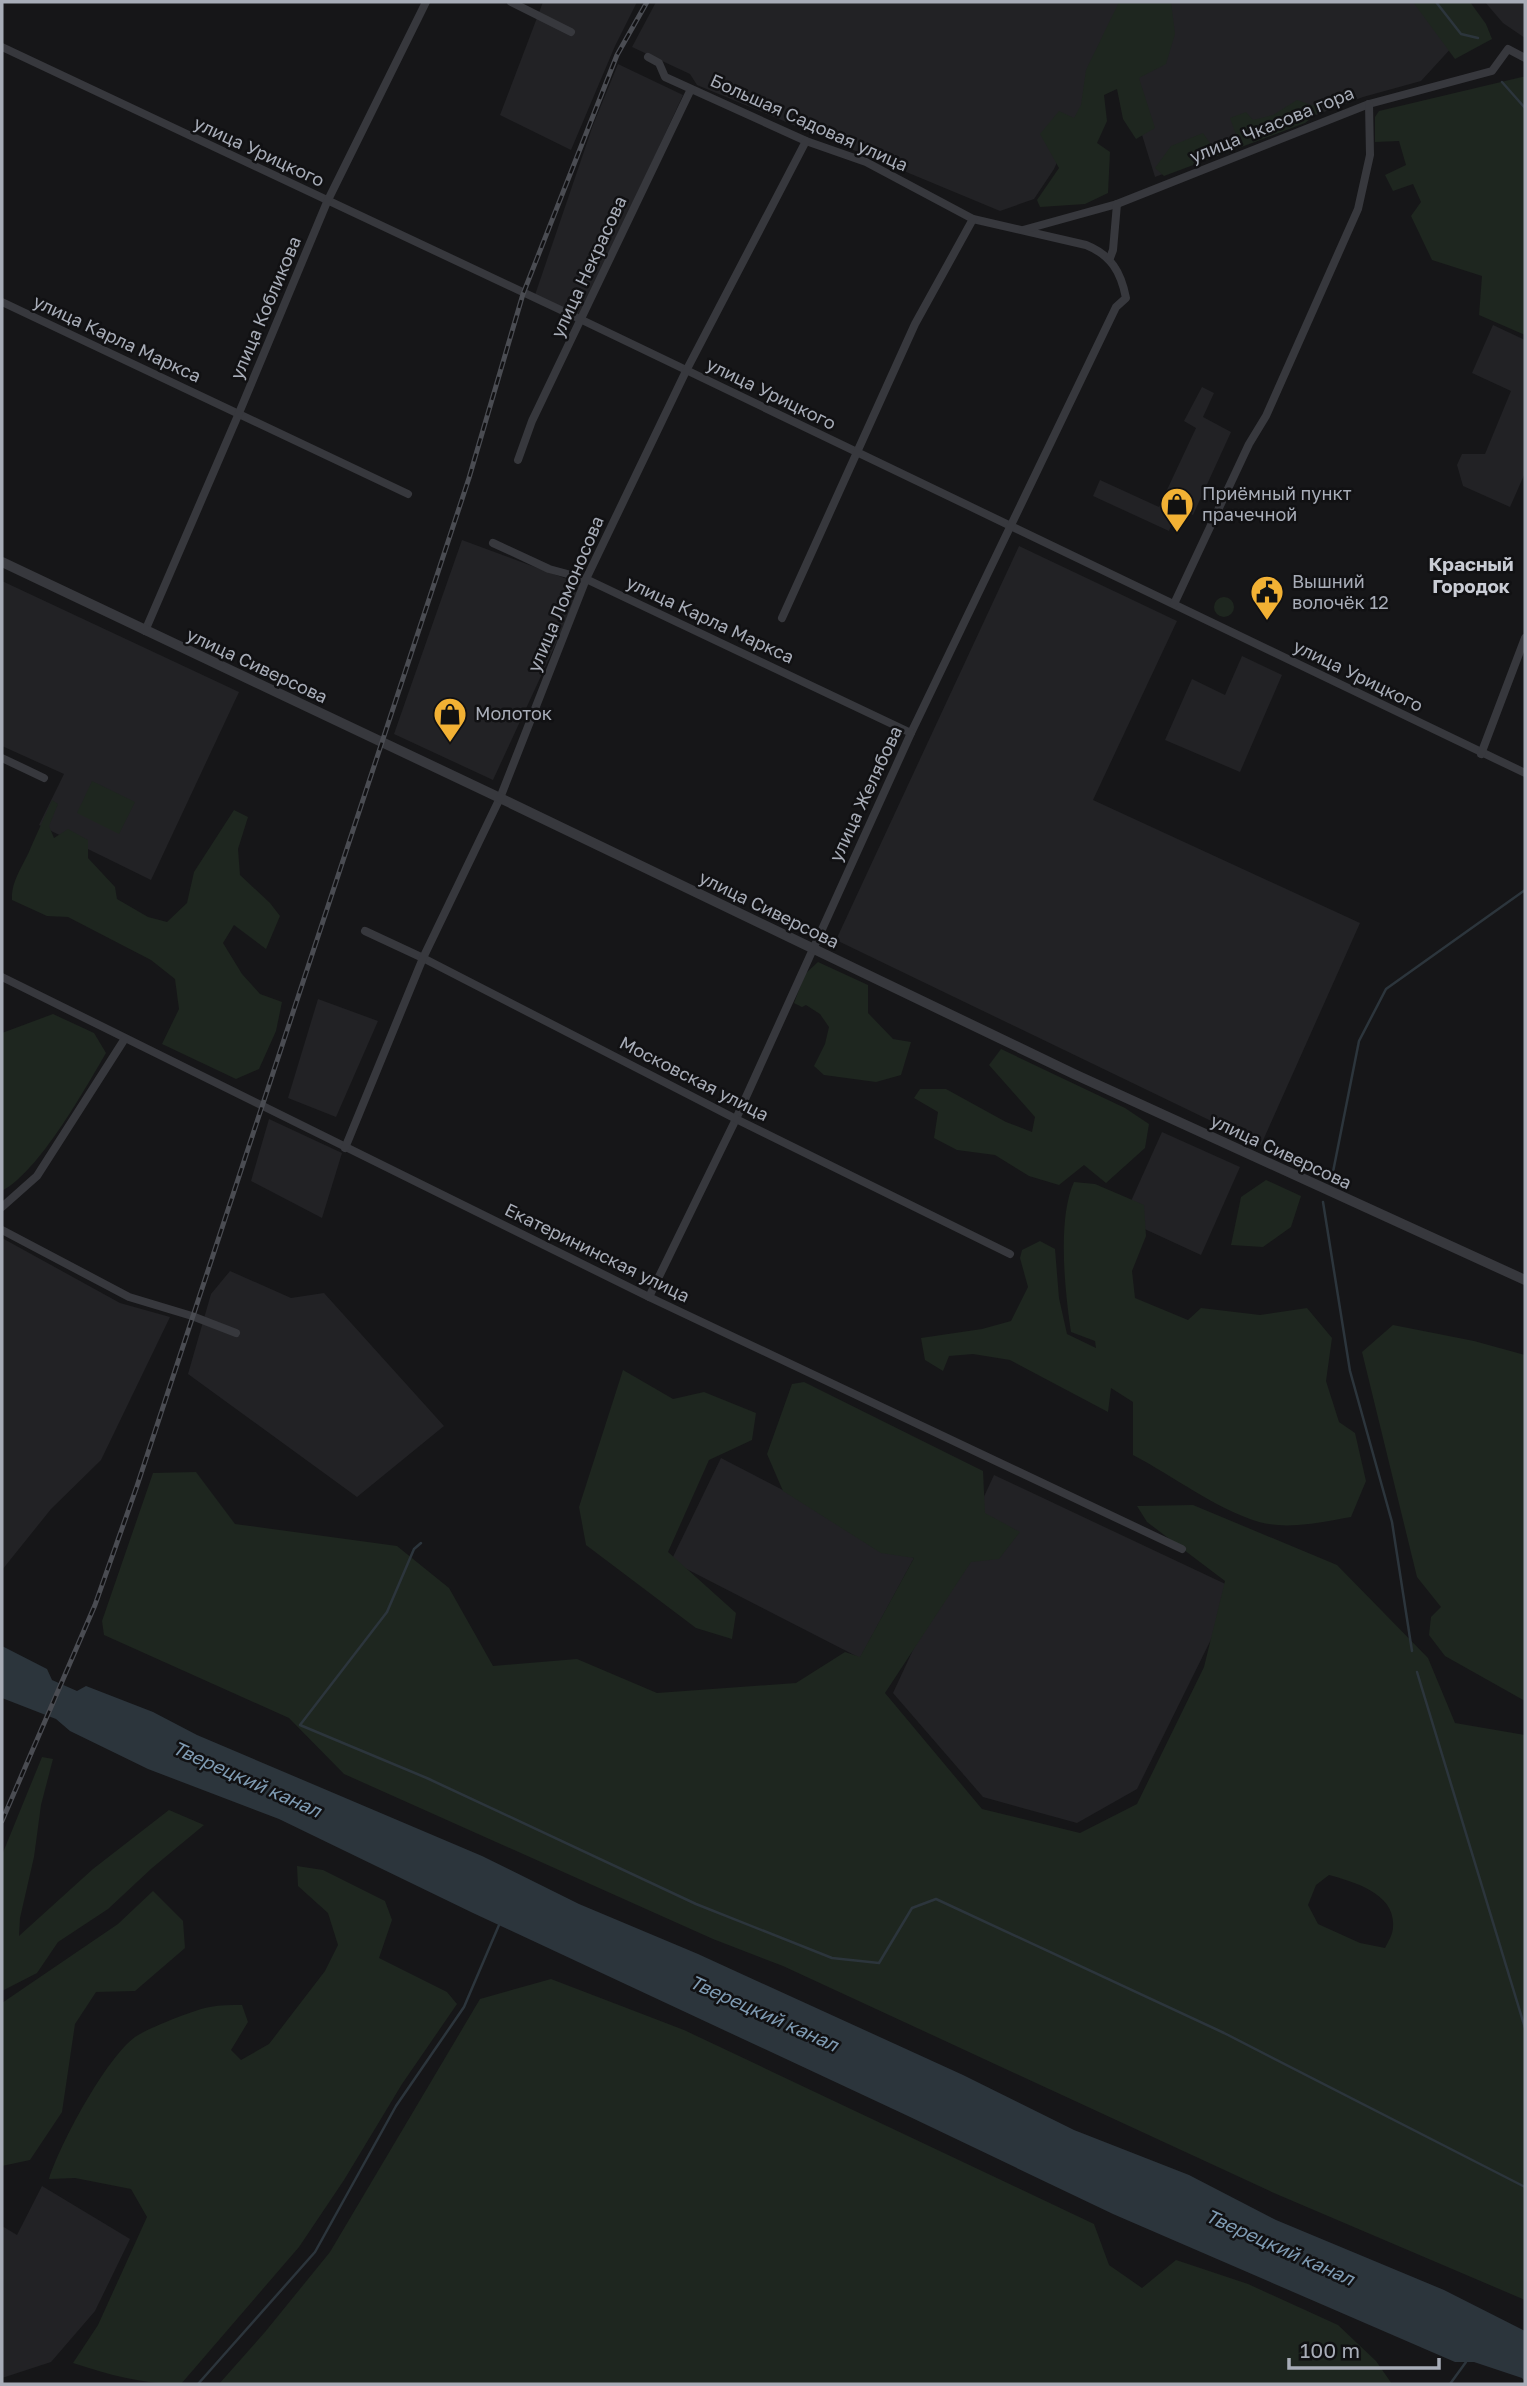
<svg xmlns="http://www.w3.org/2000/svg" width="1527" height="2386" viewBox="0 0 1527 2386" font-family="'Golos Text',sans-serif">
  <rect width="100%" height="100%" fill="#161618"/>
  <!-- built -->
  <g fill="#222225">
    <polygon points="543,2 637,2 615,46 571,150 500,115"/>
    <polygon points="656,2 1131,2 1054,169 1034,199 1000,211 697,85 690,74 632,47"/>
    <polygon points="1153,2 1418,2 1454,45 1421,81 1363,97 1155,177 1126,83"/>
    <polygon points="1485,2 1525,2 1525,38 1503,23"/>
    <polygon points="618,64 683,95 581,316 535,295 593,125"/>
    <polygon points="1493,325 1525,340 1525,473 1510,507 1463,486 1457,465 1462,454 1485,454 1511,391 1472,373"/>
    <polygon points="1202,387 1214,393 1203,417 1231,432 1193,515 1178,509 1169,531 1093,496 1100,480 1159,507 1196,428 1184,421"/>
    <polygon points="462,540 583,585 493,780 394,734"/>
    <polygon points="1019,546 1177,621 1093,800 1360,923 1261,1145 836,940"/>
    <polygon points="2,581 239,692 151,880 39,825 64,774 2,746"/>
    <polygon points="1242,656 1282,675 1240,772 1165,740 1192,679 1225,695"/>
    <polygon points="318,999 378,1021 336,1117 288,1098"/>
    <polygon points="269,1119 342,1153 322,1218 251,1181"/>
    <polygon points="1162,1132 1240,1167 1201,1255 1123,1219"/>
    <polygon points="2,1238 120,1303 170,1317 101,1460 51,1509 2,1570"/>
    <polygon points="230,1271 291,1298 324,1293 444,1426 357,1497 188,1374 211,1294"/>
    <polygon points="721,1458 914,1558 860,1658 671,1561"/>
    <polygon points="994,1475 1236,1589 1137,1789 1077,1823 983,1797 893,1693"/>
    <polygon points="42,2186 130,2239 95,2311 51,2362 2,2378 2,2226 17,2235"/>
  </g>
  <!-- green -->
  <g fill="#1e261f" fill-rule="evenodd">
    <polygon points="1119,2 1171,2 1175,34 1166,64 1139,78 1155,128 1136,139 1123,119 1117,89 1104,95 1107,121 1097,143 1110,152 1108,193 1085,204 1040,207 1037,200 1059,168 1040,134 1059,111 1074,118 1081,105 1086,70"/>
    <polygon points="1413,2 1470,2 1486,24 1492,39 1455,59"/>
    <polygon points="1522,77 1525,77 1525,335 1479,315 1482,276 1432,260 1411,216 1421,202 1413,184 1393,191 1385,175 1406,165 1399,141 1375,142 1375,117 1379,111"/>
    <polygon points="1297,100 1323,109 1305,123 1164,176 1155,168 1171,146 1203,133 1214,149 1233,142 1236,135 1230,118 1246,112 1253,120 1273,115"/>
    <circle cx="1224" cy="607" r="10"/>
    <polygon points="92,781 135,802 119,834 77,813"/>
    <path d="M52,800L58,804L49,826L54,838L68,829L88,840V858L115,887L117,899L148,917L167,922L187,903L194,872L234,810L248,817L238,849L240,875L270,903L280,916L266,949L234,925L223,943L242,974L260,994L282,1002L276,1031L259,1069L236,1079L162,1044L179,1009L175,979L151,960L68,917L47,916L12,900C11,880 24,865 31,847C38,831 45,816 52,800Z"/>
    <polygon points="818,962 868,985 868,1013 893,1039 911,1042 901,1075 876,1082 824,1075 814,1066 825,1044 829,1027 820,1014 806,1005 802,1007 794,1003 805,974"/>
    <path d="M53,1014L94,1033L106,1053C83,1092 40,1170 2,1191V1033Z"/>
    <polygon points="1001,1049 1125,1108 1149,1124 1145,1148 1106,1183 1084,1165 1059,1185 1029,1176 995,1155 957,1150 934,1138 938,1112 914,1098 920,1089 946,1089 1006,1122 1032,1132 1035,1117 989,1065"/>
    <polygon points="1266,1180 1301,1196 1291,1227 1263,1247 1231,1245 1241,1197"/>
    <path d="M1074,1182L1095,1184L1144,1205L1146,1236L1132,1271L1135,1298L1188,1320L1201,1308L1260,1315L1307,1308L1332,1338L1326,1381L1339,1422L1355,1433L1366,1481L1351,1517C1323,1522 1287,1530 1259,1522C1214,1508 1175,1477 1133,1455V1402L1111,1388L1108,1412L1010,1360L973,1354L949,1356L943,1371L925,1360L921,1338L982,1329L1011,1321L1028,1287L1020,1258L1022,1250L1040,1241L1055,1249L1059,1298L1067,1334L1096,1348L1095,1341L1071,1332C1065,1292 1057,1219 1074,1182Z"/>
    <polygon points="1393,1325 1474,1341 1525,1355 1525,1701 1445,1656 1429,1635 1431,1617 1441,1607 1417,1577 1362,1352"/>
    <polygon points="623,1370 673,1399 704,1392 756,1413 752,1440 709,1460 668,1552 736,1613 732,1639 696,1628 586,1545 579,1507"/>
    <path d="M804,1382L983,1471L985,1513L1020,1532L999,1559L971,1562L885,1693L982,1809L1080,1833L1137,1804L1204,1667L1225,1581L1147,1522L1137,1506L1193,1505L1337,1565L1428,1658L1455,1723L1525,1735V2300L1274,2193L783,1966L713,1939L344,1774L289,1718L104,1635L102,1621L153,1473L196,1472L235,1524L397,1546L449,1588L493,1666L577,1659L657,1693L796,1683L845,1652L860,1657L914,1558L881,1553L783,1491L767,1454L792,1384ZM1329,1875C1355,1882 1396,1894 1393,1927C1393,1934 1388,1942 1385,1948L1360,1943L1318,1924L1308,1905L1316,1885Z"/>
    <polygon points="42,1757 53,1759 41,1805 34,1857 20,1918 19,1936 93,1869 169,1810 204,1825 152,1868 108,1909 58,1942 37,1973 2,1991 2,1855"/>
    <path d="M297,1866L323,1870L385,1901L392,1920L379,1958L447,1992L457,2004L402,2084L344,2180L299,2247L181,2384C143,2384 109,2375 73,2363L98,2325L147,2217L131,2189L75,2178L49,2179C60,2144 106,2058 135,2037C146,2029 196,2009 210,2007C220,2005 231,2005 242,2005L248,2022L231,2050L241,2060L269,2044L325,1971L338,1945L328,1913L298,1886Z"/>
    <polygon points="153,1891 183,1921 185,1948 135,1991 96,1992 75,2024 62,2112 30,2160 2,2166 2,2003 118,1924"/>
    <polygon points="551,1979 684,2030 1094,2224 1109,2265 1142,2288 1176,2260 1248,2284 1338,2325 1376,2361 1392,2384 219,2384 265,2332 330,2252 480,1999"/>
  </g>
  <!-- water -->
  <polygon fill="#2c353c" points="2,1646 47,1669 52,1680 77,1691 86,1686 153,1712 197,1735 482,1856 579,1904 698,1954 963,2075 1074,2130 1189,2175 1276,2220 1444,2290 1525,2331 1525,2382 1522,2378 1474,2362 1455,2362 1113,2214 908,2116 473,1913 279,1819 148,1769 70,1731 56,1719 2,1698"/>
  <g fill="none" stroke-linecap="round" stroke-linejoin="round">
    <!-- stream -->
    <g stroke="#2c353c" stroke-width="2.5">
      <polyline points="1436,2 1461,34 1478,38"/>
      <polyline points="1502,82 1525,108"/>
      <polyline points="1331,1182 1359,1041 1386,989 1525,890"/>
      <polyline points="1323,1202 1350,1371 1392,1522 1412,1651"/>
      <polyline points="421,1543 414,1549 387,1612 300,1725 429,1779 696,1904 832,1958 879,1963 912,1908 936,1899 1224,2033 1525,2187"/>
      <polyline points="1417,1672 1525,2028"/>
      <polyline points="198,2384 315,2252 396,2106 464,2007 499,1925"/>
      <polyline points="1450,2384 1466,2362"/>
    </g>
    <!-- minor -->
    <g stroke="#37383d" stroke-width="8">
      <polyline points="511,2 571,32"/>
      <polyline points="2,47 582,320 1525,773"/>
      <path d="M648,57L659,63L665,77L806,141L866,162L973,219L1086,245C1111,255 1121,272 1126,298L1116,307L911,733L736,1119L649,1297"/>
      <polyline points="1023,230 1117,204 1369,104 1492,71 1508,49 1525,58"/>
      <polyline points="1110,258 1113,250 1117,204"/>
      <polyline points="2,302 408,494"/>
      <polyline points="518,460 532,421 691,89"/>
      <polyline points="493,543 549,569 586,579 911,733"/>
      <polyline points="1174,604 1249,444 1266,416 1358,209 1370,155 1369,104"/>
      <polyline points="782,618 915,324 973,219"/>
      <polyline points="145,631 239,413 327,202 426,2"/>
      <polyline points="1481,754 1525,638"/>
      <polyline points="2,758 44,778"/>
      <polyline points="365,931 423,958 736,1119 1010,1254"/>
      <polyline points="2,977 649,1297 1182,1549"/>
      <polyline points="345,1148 423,958 500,798 586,579 686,371 806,141"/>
      <polyline points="2,1207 37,1176 124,1040"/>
      <polyline points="2,1230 129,1297 192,1316 236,1333"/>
    </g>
    <!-- tertiary -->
    <polyline stroke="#37383d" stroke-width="10" points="2,562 500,798 1074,1074 1525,1280"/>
    <defs>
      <polyline id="rail" points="2,1821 95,1605 137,1486 469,478 523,294 617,55 647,2"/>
    </defs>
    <!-- rail casing -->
    <use href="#rail" stroke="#4a4c52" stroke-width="5"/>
    <!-- rail -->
    <use href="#rail" stroke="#111113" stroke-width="2.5" stroke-dasharray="8" stroke-linecap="butt"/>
  </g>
  <!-- icons -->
  <defs>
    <symbol id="shop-pin" viewBox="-11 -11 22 30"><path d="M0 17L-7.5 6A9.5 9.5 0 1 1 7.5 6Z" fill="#f2b134" stroke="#111113"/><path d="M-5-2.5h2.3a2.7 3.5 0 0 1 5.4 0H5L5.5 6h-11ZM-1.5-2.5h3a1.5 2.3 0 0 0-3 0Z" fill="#111"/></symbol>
    <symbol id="civic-pin" viewBox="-11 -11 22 30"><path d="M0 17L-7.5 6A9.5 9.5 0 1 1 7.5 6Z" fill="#f2b134" stroke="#111113"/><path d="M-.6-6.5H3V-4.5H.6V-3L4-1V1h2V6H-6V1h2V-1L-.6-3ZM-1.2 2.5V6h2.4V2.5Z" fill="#111"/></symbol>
  </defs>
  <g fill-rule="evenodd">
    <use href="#shop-pin" x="1158" y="485" width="38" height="52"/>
    <use href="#civic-pin" x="1248" y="573" width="38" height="52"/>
    <use href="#shop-pin" x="431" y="695" width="38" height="52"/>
  </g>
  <g text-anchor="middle" stroke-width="5" stroke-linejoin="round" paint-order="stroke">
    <!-- street labels -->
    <g font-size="18" fill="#a8adb8" stroke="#111113">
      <text transform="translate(809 123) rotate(24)" y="6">Большая Садовая улица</text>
      <text transform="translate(1272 125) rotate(-22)" y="6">улица Чкасова гора</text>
      <text transform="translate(259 152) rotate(25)" y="6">улица Урицкого</text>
      <text transform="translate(589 267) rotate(-65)" y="6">улица Некрасова</text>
      <text transform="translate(266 308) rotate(-67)" y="6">улица Кобликова</text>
      <text transform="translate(117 339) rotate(25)" y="6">улица Карла Маркса</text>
      <text transform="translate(771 394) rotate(26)" y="6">улица Урицкого</text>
      <text transform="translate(566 594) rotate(-67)" y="6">улица Ломоносова</text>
      <text transform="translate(710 620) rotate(25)" y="6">улица Карла Маркса</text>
      <text transform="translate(257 666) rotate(25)" y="6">улица Сиверсова</text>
      <text transform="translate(1358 676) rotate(26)" y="6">улица Урицкого</text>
      <text transform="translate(866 794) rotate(-65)" y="6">улица Желябова</text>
      <text transform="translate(769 910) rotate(26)" y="6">улица Сиверсова</text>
      <text transform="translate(694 1079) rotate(27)" y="6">Московская улица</text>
      <text transform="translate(1281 1152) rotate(25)" y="6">улица Сиверсова</text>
      <text transform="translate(597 1253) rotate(26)" y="6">Екатерининская улица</text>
    </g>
    <!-- poi labels -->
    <g font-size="18" fill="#a8adb8" stroke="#111113" text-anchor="start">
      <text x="1202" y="500">Приёмный пункт<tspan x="1202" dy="21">прачечной</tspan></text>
      <text x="1292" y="588">Вышний<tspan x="1292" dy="21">волочёк 12</tspan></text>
      <text x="475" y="720">Молоток</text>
    </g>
    <!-- neighbourhood labels -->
    <g font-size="19" font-weight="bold" fill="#c9ccd4" stroke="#111113">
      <text x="1471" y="571">Красный<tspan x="1471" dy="22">Городок</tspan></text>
    </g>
    <!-- water labels -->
    <g font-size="19" font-style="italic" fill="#7f9bb3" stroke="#111113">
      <text transform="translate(247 1779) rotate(24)" y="7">Тверецкий канал</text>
      <text transform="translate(764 2013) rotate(24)" y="7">Тверецкий канал</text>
      <text transform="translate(1280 2247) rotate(24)" y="7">Тверецкий канал</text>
    </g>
  </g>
  <!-- border -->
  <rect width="1527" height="2386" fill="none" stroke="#a8adb8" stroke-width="7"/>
  <!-- scale -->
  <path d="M1289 2358v10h150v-10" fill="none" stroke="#a8adb8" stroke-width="3.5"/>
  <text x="1300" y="2358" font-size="21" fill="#a8adb8" stroke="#111113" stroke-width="5" paint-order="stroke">100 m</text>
</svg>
